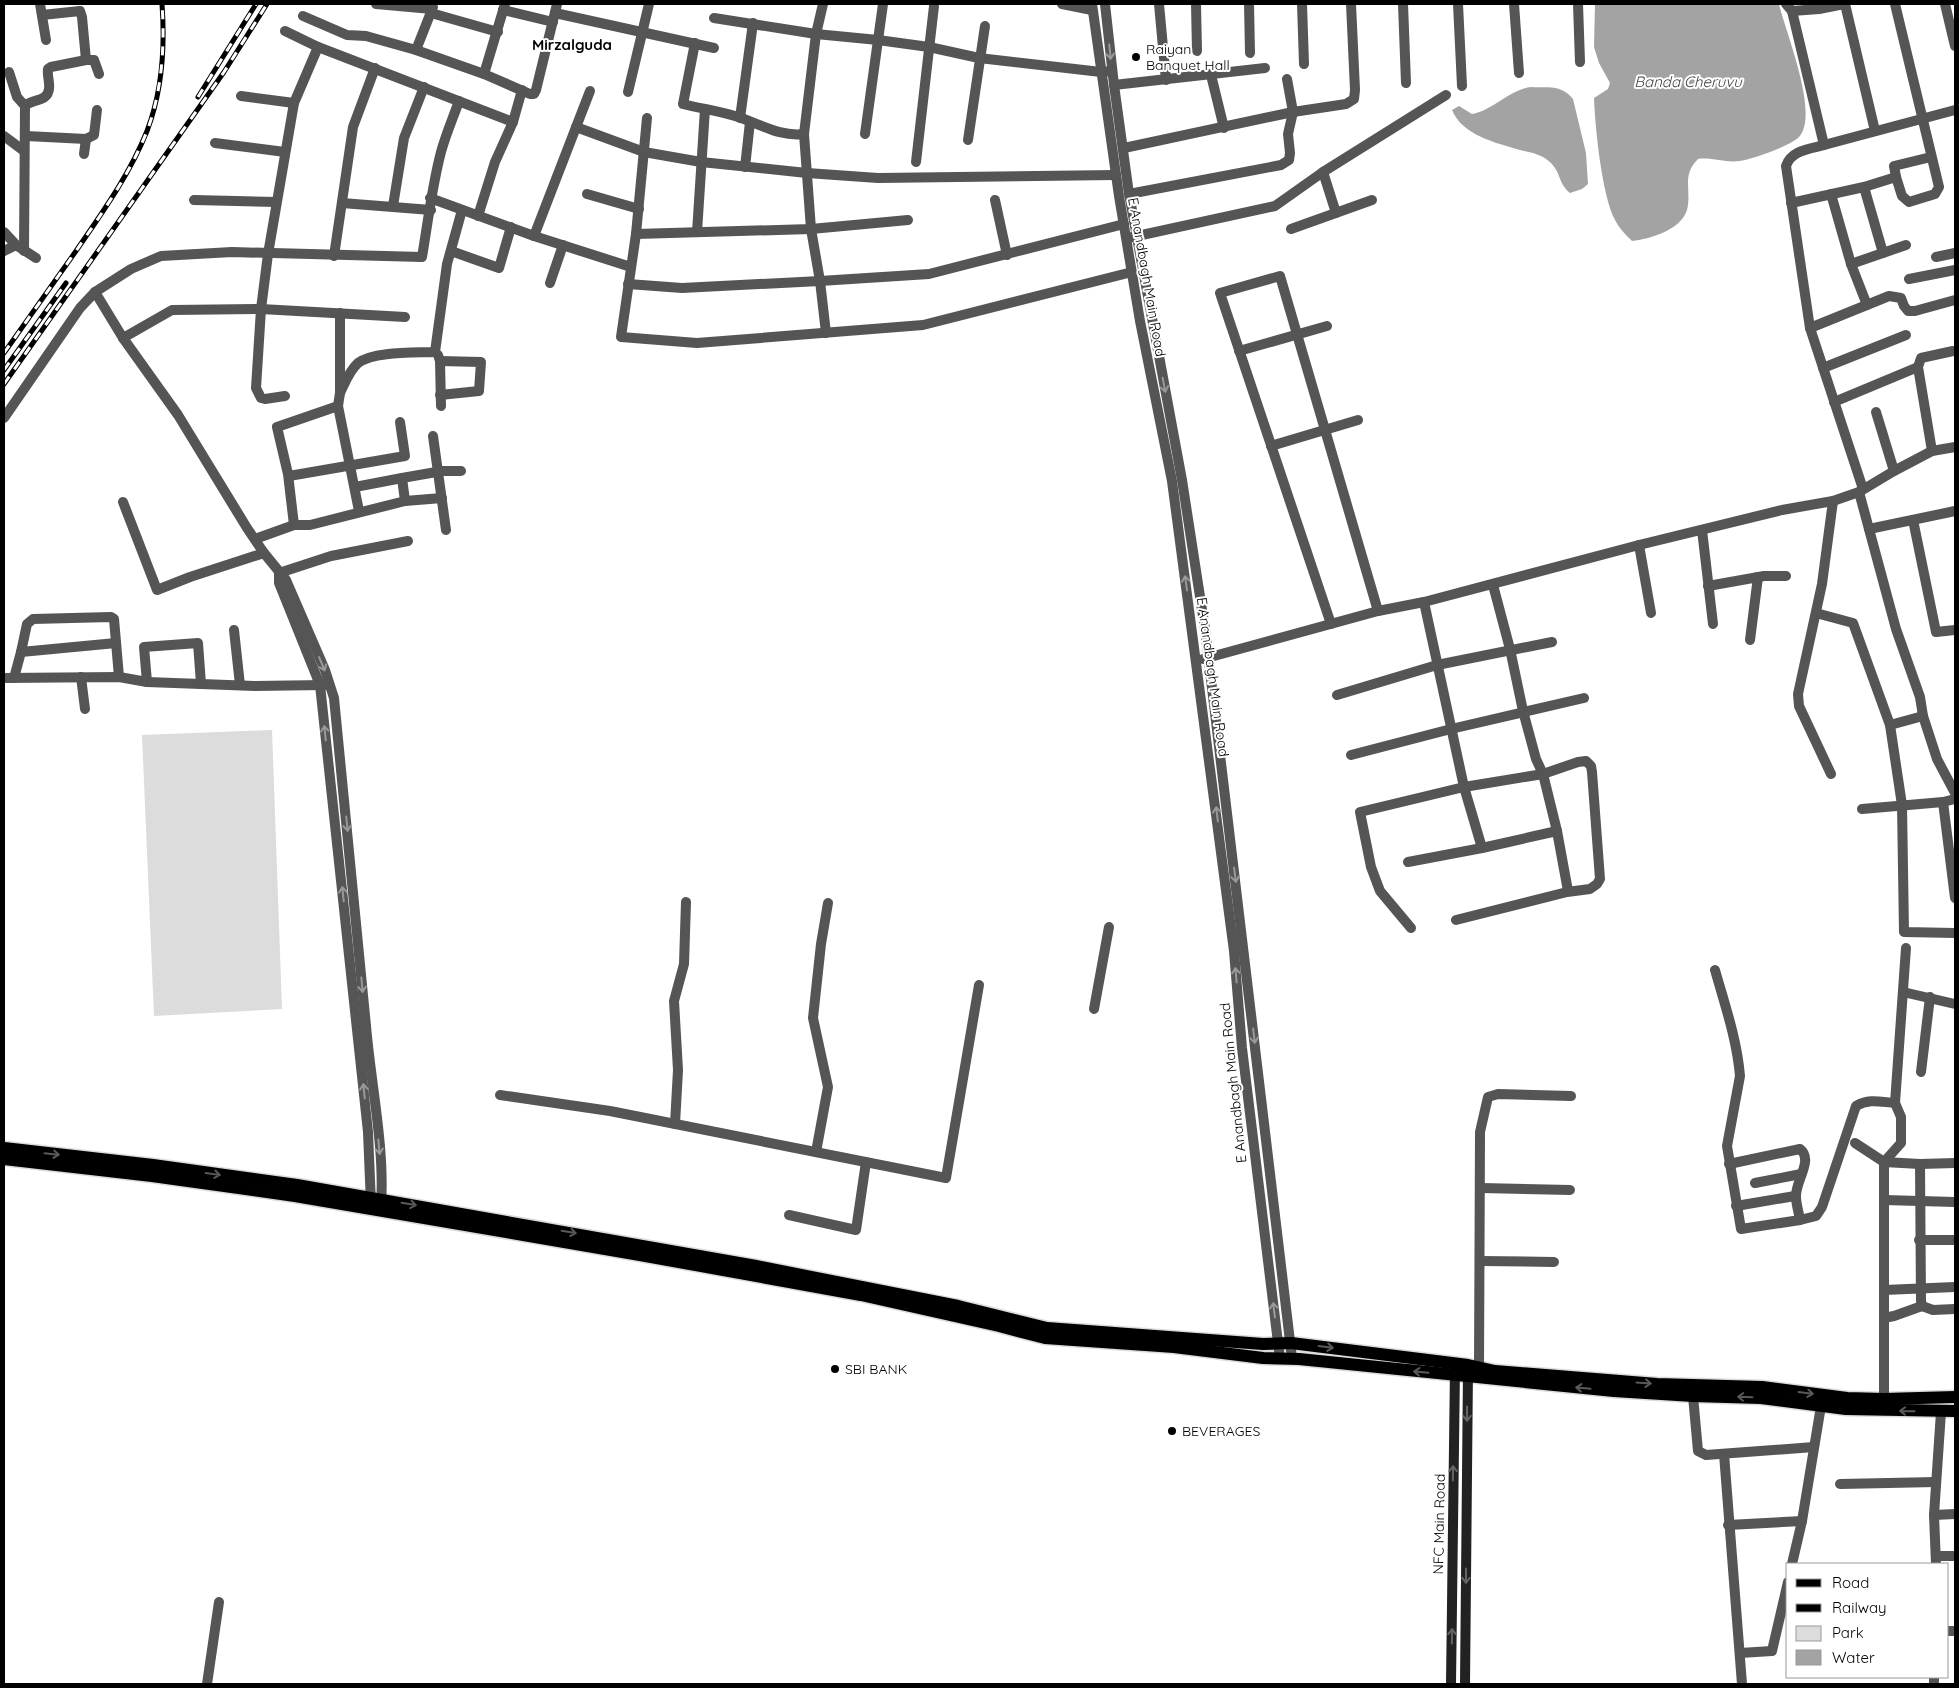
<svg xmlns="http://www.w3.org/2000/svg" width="1959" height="1688" viewBox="0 0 1959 1688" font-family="Quicksand,sans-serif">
  <rect width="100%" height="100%" fill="#fff"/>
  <!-- green -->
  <polygon fill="#dcdcdc" points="272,730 282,1009 154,1016 142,735"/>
  <!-- water -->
  <g fill="#a3a3a3">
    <path d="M1595,4H1779C1785,31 1820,114 1799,137C1790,146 1753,159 1739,161C1727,163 1711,157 1698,159C1681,176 1692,190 1687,210C1681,230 1650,239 1632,241C1625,234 1619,228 1615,220C1602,196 1595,127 1594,98L1608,89L1610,83L1599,63L1594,47Z"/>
    <path d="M1531,87C1549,88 1561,84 1573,99L1586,153L1588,184L1582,189L1570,193C1556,182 1563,169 1543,157C1536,153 1528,152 1520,150C1496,143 1462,135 1452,110L1459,106L1472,114C1494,110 1508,90 1531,87Z"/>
  </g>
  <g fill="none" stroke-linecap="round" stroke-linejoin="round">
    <defs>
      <g id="primary">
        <polyline points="4,1148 153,1165 297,1185 756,1266 958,1306 1047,1328 1263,1344 1291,1343 1468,1365 1495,1371 1657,1384 1762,1387 1847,1398 1884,1399 1955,1397"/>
        <polyline points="4,1159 152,1176 295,1196 640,1255 861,1295 999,1326 1045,1338 1174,1347 1263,1358 1299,1359 1614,1391 1693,1396 1761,1398 1846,1409 1955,1411"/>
      </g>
    </defs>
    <!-- primary casing -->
    <use href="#primary" stroke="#dbdbdb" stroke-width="15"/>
    <!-- minor -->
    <g stroke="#555" stroke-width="10">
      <polyline points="40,4 46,40"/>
      <polyline points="376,4 432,9"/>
      <polyline points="823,4 816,34 804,134 811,229 820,281 826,333"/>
      <polyline points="1062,4 1092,10"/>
      <polyline points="1159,4 1166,80"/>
      <polyline points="1196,4 1197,51"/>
      <polyline points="1249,4 1250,53"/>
      <polyline points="1302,4 1304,64"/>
      <polyline points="1403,4 1406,83"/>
      <polyline points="1458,4 1462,86"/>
      <polyline points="1514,4 1519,73"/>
      <polyline points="1578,4 1580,62"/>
      <path d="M1786,4L1792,11L1824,145C1810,149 1791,150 1786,166L1810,328L1863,489"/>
      <polyline points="1845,4 1875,131"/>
      <polyline points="1895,4 1939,187 1935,194 1909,202 1902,196 1896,177"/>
      <polyline points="1945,4 1955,46"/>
      <polyline points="503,10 553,22"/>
      <polyline points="1792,11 1819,9 1844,4"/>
      <polyline points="431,13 498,32"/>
      <polyline points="555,13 714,48"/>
      <polyline points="42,15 80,11 82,17 86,60"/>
      <polyline points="303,16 347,35 366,36 416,50 484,74 530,94 534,94 536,90 557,4"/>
      <polyline points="714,18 816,34 878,40 929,47 979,58 1101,72 1112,71"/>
      <polyline points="285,31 318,47 513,122"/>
      <path d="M695,43L683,104C702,109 722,111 741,118C762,125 781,137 804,134"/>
      <polyline points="416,50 433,7"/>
      <polyline points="9,72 17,97 25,106"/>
      <polyline points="484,74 505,4"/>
      <polyline points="1211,75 1224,128"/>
      <polyline points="1114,85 1265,68"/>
      <polyline points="628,92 649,4"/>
      <polyline points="241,96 294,103"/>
      <polyline points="647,118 636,234 621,337 697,343 923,325 1132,272"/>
      <polyline points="740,118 753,23"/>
      <polyline points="576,127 644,152 701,162 807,173 878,178 1116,175"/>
      <polyline points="865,134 883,4"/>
      <polyline points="4,136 24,151"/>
      <polyline points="26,136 86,139 94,135 97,110"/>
      <polyline points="968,140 985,26"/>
      <polyline points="215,143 285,152"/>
      <polyline points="1824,145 1955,110"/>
      <polyline points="1124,148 1293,112 1346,104 1354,99 1355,90 1351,4"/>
      <polyline points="84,154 86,139"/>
      <polyline points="916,162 934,6"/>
      <polyline points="745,167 750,122"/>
      <polyline points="1323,172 1336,213"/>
      <polyline points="1864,187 1883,253"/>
      <polyline points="587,194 639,209"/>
      <polyline points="1129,194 1281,165 1289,160 1290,153 1288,134 1293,112 1287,79"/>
      <polyline points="1831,194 1851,264 1867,305"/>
      <polyline points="430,198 534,236 631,267"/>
      <polyline points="194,200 276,202"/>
      <polyline points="995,200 1007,255"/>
      <polyline points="342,203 431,210"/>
      <polyline points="1791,203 1864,187 1896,177 1894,166 1931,157"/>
      <polyline points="393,206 404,138 424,87"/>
      <polyline points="478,216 495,162 513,122 522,90"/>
      <polyline points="1291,229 1372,200"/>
      <polyline points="4,232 16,245 36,258"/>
      <polyline points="697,232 705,109"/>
      <polyline points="636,234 811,229 908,220"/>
      <polyline points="534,236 590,91"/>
      <polyline points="1128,238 1275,206 1323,172 1446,95"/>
      <polyline points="4,251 16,245"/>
      <path d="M24,251L25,106C32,98 47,103 49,89C50,82 47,76 48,69L51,67L86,60H94L99,74"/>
      <polyline points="451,251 499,268 511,227"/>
      <polyline points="334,256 353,127 375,68"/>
      <polyline points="1936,257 1955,253"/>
      <polyline points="1851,264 1906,245"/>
      <polyline points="1909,279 1955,270"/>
      <polyline points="550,283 563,245"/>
      <polyline points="628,284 682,288 820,281 929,274 1124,224"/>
      <path d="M95,292L123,338L178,415L247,528L264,553L286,580L325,670L334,698C345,807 355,917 366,1026C371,1085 385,1148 381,1206"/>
      <polyline points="340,313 340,393 338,406 359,511"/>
      <polyline points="1810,328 1889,296 1901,298 1904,306 1908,311 1915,311 1955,300"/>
      <polyline points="123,338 172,310 261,309 405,317"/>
      <polyline points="1239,351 1327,326"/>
      <polyline points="438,355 440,361 441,406"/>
      <polyline points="440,361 481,362 479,391 440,395"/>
      <polyline points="1823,368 1906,335"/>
      <path d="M340,393C345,383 349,371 358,363C374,351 414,353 435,352L447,264L462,210"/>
      <polyline points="285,396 265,399 261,398 256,388 261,309 268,254 294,103 318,47"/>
      <polyline points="1834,402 1918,367"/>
      <polyline points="1876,412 1894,471"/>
      <path d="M4,418L80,308L95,292L131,269L161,256L232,252L422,257C428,222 432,186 441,152C446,134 453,118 459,101"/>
      <polyline points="433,436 446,530"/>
      <polyline points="1271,446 1358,420"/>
      <polyline points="1932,451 1918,367 1921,358 1953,351"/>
      <polyline points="289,476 405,456 400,422"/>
      <polyline points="355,487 402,478"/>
      <polyline points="1859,492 1896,629 1920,697 1923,716 1937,759 1955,793"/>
      <polyline points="405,501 442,498"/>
      <polyline points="123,502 157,590 190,577 264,553"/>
      <polyline points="1913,520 1936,632 1955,630"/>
      <polyline points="294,525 288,474 277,427 338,406"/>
      <polyline points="1869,529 1955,511"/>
      <polyline points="1702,530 1713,624"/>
      <polyline points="255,539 294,525 310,525 405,501 402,478 442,471 461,471"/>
      <polyline points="1639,545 1651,613"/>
      <polyline points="279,573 279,583 320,685 368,1132 371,1204"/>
      <polyline points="279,573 331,556 408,541"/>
      <polyline points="1493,585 1510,649 1523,711 1536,759 1543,774 1557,831 1568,891"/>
      <polyline points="1708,586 1764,576 1786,576"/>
      <polyline points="1424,602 1464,787 1482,848"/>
      <polyline points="1816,613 1853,623 1890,725 1902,805 1904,932 1955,933"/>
      <polyline points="1331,624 1220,293 1280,276 1378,611"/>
      <polyline points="234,630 240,685"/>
      <polyline points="1750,640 1758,577"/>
      <polyline points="21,652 27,624 33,619 111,617 114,619 119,677"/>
      <polyline points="81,677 85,709"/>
      <polyline points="4,678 119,677 147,682 255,686 325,685"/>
      <polyline points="14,678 21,652 116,643"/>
      <polyline points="147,682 144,647 198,643 201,684"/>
      <polyline points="1337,695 1437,665 1552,642"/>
      <polyline points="1890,725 1923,716"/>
      <polyline points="1351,755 1451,729 1584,698"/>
      <polyline points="1831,774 1799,706 1798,694 1822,584 1833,501"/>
      <polyline points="1943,802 1955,898"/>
      <polyline points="1862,809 1943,802 1955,799"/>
      <polyline points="1408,862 1482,848 1557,831"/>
      <polyline points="1411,928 1380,891 1371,867 1360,812 1464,787 1543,774 1578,762 1586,761 1591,766 1592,772 1600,879 1597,884 1590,889 1567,892 1456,920"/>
      <path d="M1715,970C1725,1005 1737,1040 1740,1076L1727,1146L1741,1229L1800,1220L1816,1216L1822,1207L1856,1106C1869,1098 1881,1102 1895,1103"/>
      <polyline points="1903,992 1955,1004"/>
      <polyline points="1094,1009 1109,927"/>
      <polyline points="1921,1072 1930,997"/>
      <polyline points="500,1095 610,1111 946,1178 979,985"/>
      <polyline points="675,1124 678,1070 674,1001 684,964 686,902"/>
      <polyline points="1855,1143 1884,1162 1920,1164 1955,1163"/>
      <polyline points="816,1152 828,1087 813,1018 821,944 828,903"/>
      <path d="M1729,1164L1800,1149C1814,1160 1795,1181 1796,1197C1796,1204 1799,1213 1800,1220"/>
      <polyline points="1920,1164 1921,1301 1922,1306 1933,1310 1955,1309"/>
      <polyline points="1755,1183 1801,1174"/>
      <polyline points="1481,1188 1570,1190"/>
      <polyline points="1884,1200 1955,1202"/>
      <polyline points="1736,1206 1795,1196"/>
      <polyline points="789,1215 856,1230 866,1162"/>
      <polyline points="1919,1240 1955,1240"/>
      <polyline points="1481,1261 1554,1262"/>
      <polyline points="1884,1290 1955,1287"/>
      <polyline points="1884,1318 1894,1316 1922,1306"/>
      <polyline points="1479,1368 1480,1132 1488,1097 1498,1094 1571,1096"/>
      <polyline points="1693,1396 1698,1451 1706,1455 1814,1447"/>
      <polyline points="1884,1399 1884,1162 1901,1143 1901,1117 1895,1103 1906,948"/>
      <polyline points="1724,1454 1742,1684"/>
      <polyline points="1840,1484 1936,1482"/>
      <polyline points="1934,1515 1955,1514"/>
      <polyline points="1728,1525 1802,1521"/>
      <polyline points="1936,1556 1955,1556"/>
      <polyline points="1792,1564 1802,1521 1821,1406"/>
      <polyline points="1936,1564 1934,1515 1941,1412"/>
      <polyline points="1948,1631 1955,1631"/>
      <polyline points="1740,1653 1772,1651 1788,1582"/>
      <polyline points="207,1684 219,1602"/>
      <polyline points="1934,1684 1934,1677"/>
    </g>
    <!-- tertiary -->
    <g stroke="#555" stroke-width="10">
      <polyline points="1092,4 1119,196 1140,321 1172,481 1234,951 1242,1048 1280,1359"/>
      <polyline points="1105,4 1114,85 1129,194 1182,480 1205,629 1292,1358"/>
      <polyline points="1203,659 1378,611 1424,602 1639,545 1782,510 1833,501 1859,492 1894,471 1932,451 1955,447"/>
    </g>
    <!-- secondary -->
    <g stroke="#222" stroke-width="10">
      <polyline points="1451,1684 1455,1368"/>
      <polyline points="1465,1684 1468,1369"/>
    </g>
    <!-- primary -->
    <use href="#primary" stroke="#000" stroke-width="12"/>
    <defs>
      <g id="rail">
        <polyline points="198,97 256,4"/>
        <path d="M4,353C28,319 52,285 76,251C102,213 130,174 147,131C162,92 165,45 162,4"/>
        <polyline points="4,370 66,283"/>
        <polyline points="4,384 224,72 267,4"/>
      </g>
    </defs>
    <!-- rail casing -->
    <use href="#rail" stroke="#000" stroke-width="5"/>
    <!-- rail -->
    <use href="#rail" stroke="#fff" stroke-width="3" stroke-dasharray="9" stroke-linecap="butt"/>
  </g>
  <!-- one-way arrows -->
  <defs><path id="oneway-shaft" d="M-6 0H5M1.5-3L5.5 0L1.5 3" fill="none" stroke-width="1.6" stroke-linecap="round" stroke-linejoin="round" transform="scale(1.25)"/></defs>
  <g stroke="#999">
    <use href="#oneway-shaft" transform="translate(1110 52) rotate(84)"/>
    <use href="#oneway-shaft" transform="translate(1164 385) rotate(79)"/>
    <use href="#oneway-shaft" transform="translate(1186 583) rotate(-98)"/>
    <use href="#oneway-shaft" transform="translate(322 664) rotate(67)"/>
    <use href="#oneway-shaft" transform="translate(325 733) rotate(-96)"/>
    <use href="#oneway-shaft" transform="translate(1217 814) rotate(-97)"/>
    <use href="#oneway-shaft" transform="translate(347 824) rotate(84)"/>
    <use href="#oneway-shaft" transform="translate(1235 875) rotate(83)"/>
    <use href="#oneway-shaft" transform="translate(343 894) rotate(-96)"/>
    <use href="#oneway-shaft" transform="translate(1236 975) rotate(-95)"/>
    <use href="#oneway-shaft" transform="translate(362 985) rotate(85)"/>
    <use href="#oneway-shaft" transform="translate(1254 1036) rotate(83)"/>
    <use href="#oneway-shaft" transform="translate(364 1091) rotate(-96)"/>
    <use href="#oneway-shaft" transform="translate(379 1147) rotate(85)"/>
    <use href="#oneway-shaft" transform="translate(1274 1310) rotate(-97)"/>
  </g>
  <g stroke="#595959">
    <use href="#oneway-shaft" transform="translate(52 1154) rotate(6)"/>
    <use href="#oneway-shaft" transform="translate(213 1174) rotate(8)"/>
    <use href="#oneway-shaft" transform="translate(409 1204) rotate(10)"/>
    <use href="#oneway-shaft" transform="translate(569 1232) rotate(10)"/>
    <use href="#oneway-shaft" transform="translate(1326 1347) rotate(7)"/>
    <use href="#oneway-shaft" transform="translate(1421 1372) rotate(-175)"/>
    <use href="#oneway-shaft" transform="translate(1644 1383) rotate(4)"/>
    <use href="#oneway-shaft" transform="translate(1583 1388) rotate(-175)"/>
    <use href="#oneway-shaft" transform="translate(1806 1393) rotate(7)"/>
    <use href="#oneway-shaft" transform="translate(1745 1397) rotate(-178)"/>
    <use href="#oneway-shaft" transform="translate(1907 1411) rotate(-179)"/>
  </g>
  <g stroke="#646464">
    <use href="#oneway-shaft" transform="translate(1467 1414) rotate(90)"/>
    <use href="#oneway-shaft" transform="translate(1453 1473) rotate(-89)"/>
    <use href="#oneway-shaft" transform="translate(1466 1576) rotate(90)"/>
    <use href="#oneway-shaft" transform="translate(1452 1636) rotate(-89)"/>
  </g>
  <!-- markers -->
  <g fill="#000" stroke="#fff" stroke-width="2">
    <circle cx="1136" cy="57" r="5"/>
    <circle cx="835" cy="1369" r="5"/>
    <circle cx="1172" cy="1431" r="5"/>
  </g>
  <g text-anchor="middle" stroke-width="4" stroke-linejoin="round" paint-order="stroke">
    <!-- poi labels -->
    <g font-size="14" fill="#000" stroke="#fff" text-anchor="start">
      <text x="1146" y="54">Raiyan<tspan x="1146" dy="16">Banquet Hall</tspan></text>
      <text x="845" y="1374">SBI BANK</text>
      <text x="1182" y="1436">BEVERAGES</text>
    </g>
    <!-- street labels -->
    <g font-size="14" fill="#000" stroke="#fff">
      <text transform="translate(1147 277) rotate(80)" y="5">E Anandbagh Main Road</text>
      <text transform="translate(1213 677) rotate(82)" y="5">E Anandbagh Main Road</text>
      <text transform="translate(1233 1083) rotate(-96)" y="5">E Anandbagh Main Road</text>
      <text transform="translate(1439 1524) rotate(-89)" y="5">NFC Main Road</text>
    </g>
    <!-- neighbourhood labels -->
    <g font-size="15" font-weight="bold" fill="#000" stroke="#fff">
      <text x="572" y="50">Mirzalguda</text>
    </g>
    <!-- water labels -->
    <g font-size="15" font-style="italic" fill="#444" stroke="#fff">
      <text x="1688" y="87">Banda Cheruvu</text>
    </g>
  </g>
  <!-- border -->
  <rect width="1959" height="1688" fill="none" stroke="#000000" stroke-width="10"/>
  <!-- legend -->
  <rect x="1786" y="1563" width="162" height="115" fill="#ffffff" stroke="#999999"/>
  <rect x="1796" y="1579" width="25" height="8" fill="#000000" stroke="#999999"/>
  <text x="1832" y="1588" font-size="15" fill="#000000">Road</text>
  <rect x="1796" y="1604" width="25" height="8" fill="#000000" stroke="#999999"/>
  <text x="1832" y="1613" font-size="15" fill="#000000">Railway</text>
  <rect x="1796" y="1626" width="25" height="15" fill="#dcdcdc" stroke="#999999"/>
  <text x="1832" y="1638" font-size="15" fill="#000000">Park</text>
  <rect x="1796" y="1650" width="25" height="15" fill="#a3a3a3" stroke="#999999"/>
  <text x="1832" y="1663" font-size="15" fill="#000000">Water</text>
</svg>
